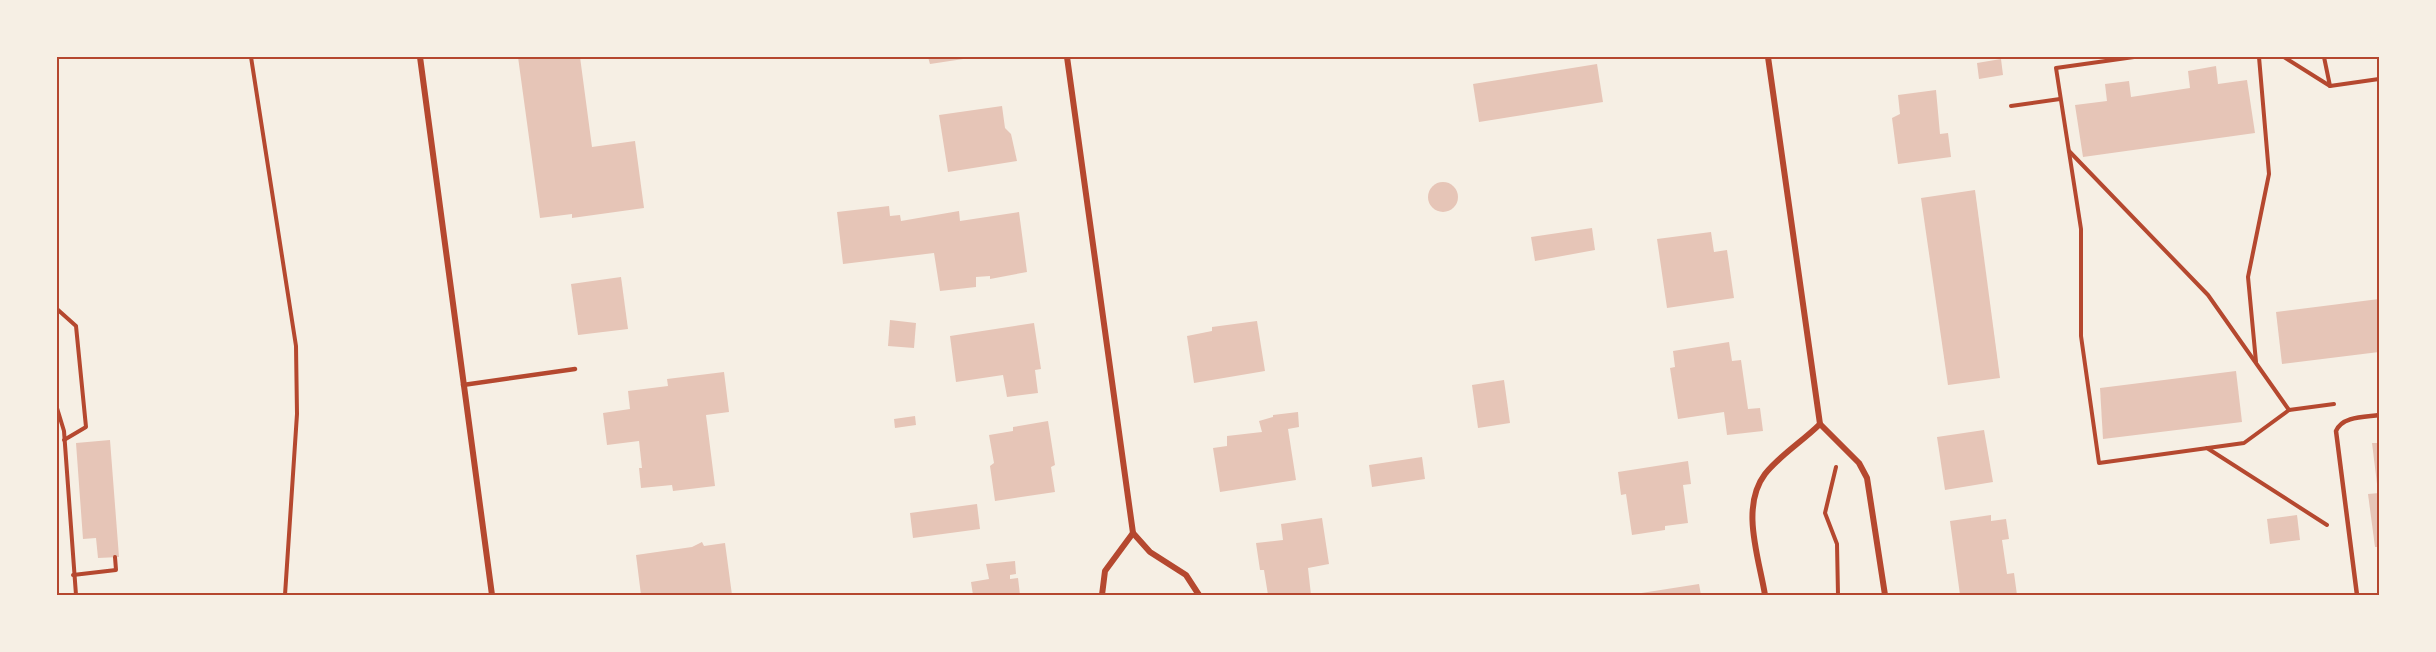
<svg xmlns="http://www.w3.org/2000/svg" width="2436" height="652" viewBox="0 0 2436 652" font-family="Raleway,sans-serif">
  <rect width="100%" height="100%" fill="#f6efe4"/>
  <!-- building -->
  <g fill="#e6c5b7">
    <polygon points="518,57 580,57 592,147 635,141 644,208 572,218 572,214 540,218"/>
    <polygon points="928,57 970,57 970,58 930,64"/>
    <polygon points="2001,59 2003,75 1979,79 1977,63"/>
    <polygon points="1597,64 1603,102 1479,122 1473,84"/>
    <polygon points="2216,66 2218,84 2247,80 2255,133 2083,157 2075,105 2107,101 2105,84 2129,81 2131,97 2190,88 2188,71"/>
    <polygon points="1936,90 1940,134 1948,133 1951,157 1898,164 1892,118 1900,114 1898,95"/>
    <polygon points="1002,106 1005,128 1011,134 1017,161 948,172 939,115"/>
    <circle cx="1443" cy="197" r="15"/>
    <polygon points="1975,190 2000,378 1948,385 1921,198"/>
    <polygon points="889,206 890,216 900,215 901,221 959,211 960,221 1019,212 1027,272 990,279 990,276 976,277 976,287 940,291 934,253 843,264 837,212"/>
    <polygon points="1592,228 1595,250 1535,261 1531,237"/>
    <polygon points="1711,232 1714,252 1727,250 1734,298 1667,308 1657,239"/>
    <polygon points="621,277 628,329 578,335 571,284"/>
    <polygon points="2379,299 2379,352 2282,364 2276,312"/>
    <polygon points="890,320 916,323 914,348 888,346"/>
    <polygon points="1257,321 1265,371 1194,383 1187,336 1212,331 1212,327"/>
    <polygon points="1034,323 1041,369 1035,370 1038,393 1007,397 1003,375 956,382 950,336"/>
    <polygon points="1729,342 1732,361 1741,360 1748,409 1760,408 1763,431 1727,435 1724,412 1678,419 1670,368 1675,367 1673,351"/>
    <polygon points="2236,371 2242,422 2103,439 2100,388"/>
    <polygon points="724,372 729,412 706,415 715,486 673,491 672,485 641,488 639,468 642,468 639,441 607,445 603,413 630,409 628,391 668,386 667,379"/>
    <polygon points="1504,380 1510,423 1478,428 1472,385"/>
    <polygon points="1298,412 1299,427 1288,429 1296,480 1220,492 1213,448 1227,446 1227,436 1262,432 1259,421 1273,417 1273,415"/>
    <polygon points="915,416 916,425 895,428 894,419"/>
    <polygon points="1048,421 1055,465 1051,467 1055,492 995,501 990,466 994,463 989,435 1013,431 1013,427"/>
    <polygon points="1984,430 1993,482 1945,490 1937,437"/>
    <polygon points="110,440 119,557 98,558 96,538 83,539 76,443"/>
    <polygon points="2372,443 2379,443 2379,492 2378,492"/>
    <polygon points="1422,457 1425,479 1372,487 1369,465"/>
    <polygon points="1688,461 1691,484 1683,485 1688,523 1665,526 1665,530 1632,535 1626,494 1621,495 1618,472"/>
    <polygon points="2379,493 2379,547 2375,547 2368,494"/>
    <polygon points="977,504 980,529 913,538 910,513"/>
    <polygon points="1991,515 1991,521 2006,519 2009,539 2002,540 2007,574 2014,573 2017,595 1960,595 1950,521"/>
    <polygon points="2297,515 2300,540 2270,544 2267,519"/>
    <polygon points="1322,518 1329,564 1308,568 1311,595 1268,595 1264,570 1260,570 1256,543 1283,540 1281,524"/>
    <polygon points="702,542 704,546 725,543 732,595 641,595 636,555 692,547"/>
    <polygon points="1015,561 1016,574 1010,575 1010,579 1018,578 1020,595 973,595 971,582 989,579 986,564"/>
    <polygon points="1699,584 1701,595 1635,595 1635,594"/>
  </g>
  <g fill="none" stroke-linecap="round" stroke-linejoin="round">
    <!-- path -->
    <g stroke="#b5482f" stroke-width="4">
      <polyline points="251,57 296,346 297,414 285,595"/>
      <polyline points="2134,57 2056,68 2081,229 2081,336 2099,463 2244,443 2289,410 2334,404"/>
      <polyline points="2284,57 2330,86 2379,79"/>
      <polyline points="2324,57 2330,86"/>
      <polyline points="2011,106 2060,99"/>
      <polyline points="2069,151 2208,295 2289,410"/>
      <polyline points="57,309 76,326 86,427 64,440"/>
      <polyline points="2256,362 2248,277 2269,174 2259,57"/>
      <polyline points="57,408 64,431 76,595"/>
      <polyline points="2207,448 2327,525"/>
      <polyline points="1836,467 1825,513 1837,544 1838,595"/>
      <polyline points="73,575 116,570 115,557"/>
    </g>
    <!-- service -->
    <g stroke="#b5482f" stroke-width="4.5">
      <polyline points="463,385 575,369"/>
      <path d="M2357,595L2336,431C2342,416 2365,417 2379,415"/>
    </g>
    <!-- minor -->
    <g stroke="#b5482f" stroke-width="6">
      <polyline points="420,57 492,595"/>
      <polyline points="1067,57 1133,533 1105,571 1102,595"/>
      <polyline points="1768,57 1820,424 1859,463 1867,478 1885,595"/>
      <polyline points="1133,533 1150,552 1186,575 1199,595"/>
      <path d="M1765,595C1759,558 1740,507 1765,474C1780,455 1803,441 1820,424"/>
    </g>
  </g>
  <!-- border -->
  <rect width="2436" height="652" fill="none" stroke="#f6efe4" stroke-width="117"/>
  <rect x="58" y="58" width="2320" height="536" fill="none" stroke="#b5482f" stroke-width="2"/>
</svg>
